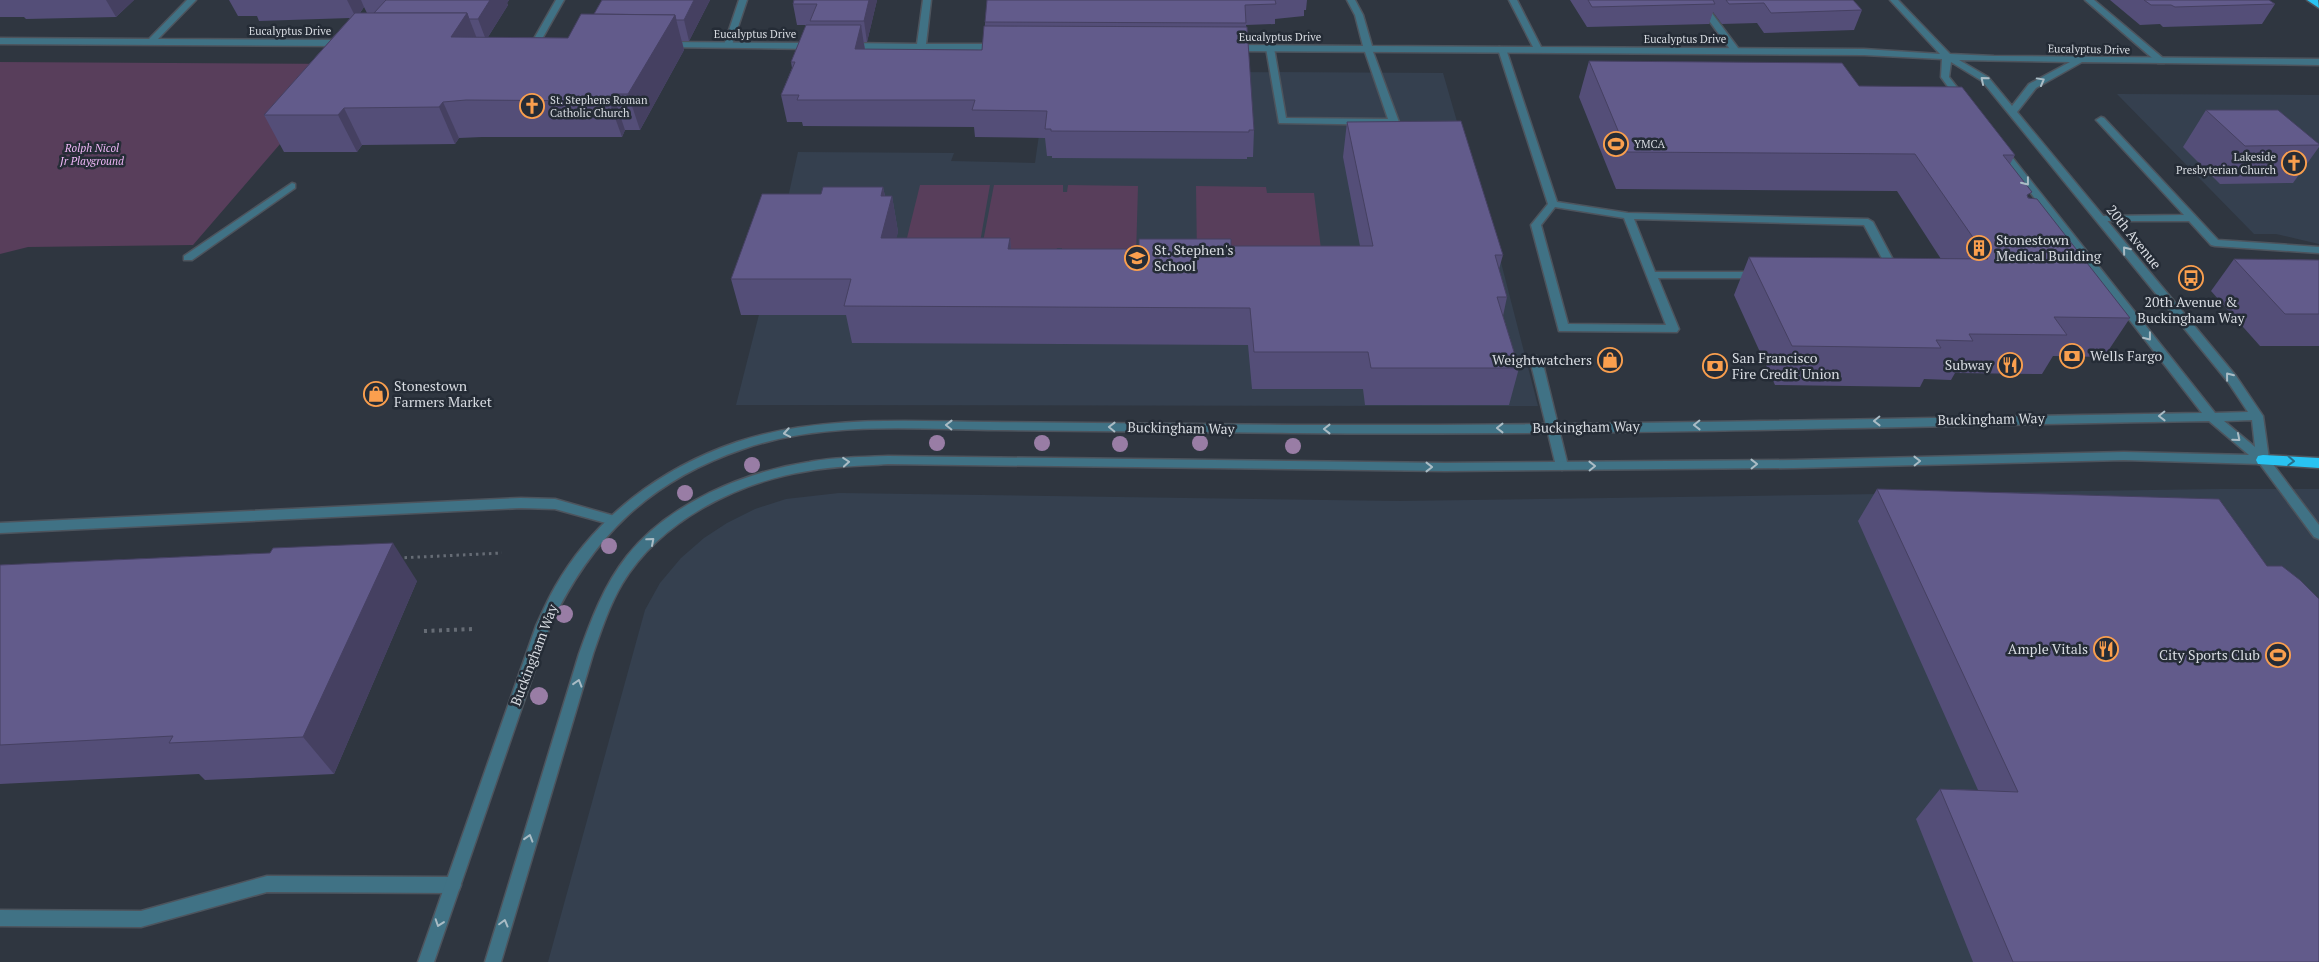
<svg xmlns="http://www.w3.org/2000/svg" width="2319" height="962" viewBox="0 0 2319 962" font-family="'PT Serif',serif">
  <rect width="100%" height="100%" fill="#2f3640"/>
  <!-- built -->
  <g fill="#35404f">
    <polygon points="1048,71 1443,73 1473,177 1479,177 1538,406 736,405 784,216 798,152 954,153 951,161 1035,163"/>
    <polygon points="2117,94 2319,95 2319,244 2276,234 2254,234"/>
    <polygon points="2219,489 2319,489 2319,962 548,962 645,610 660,583 681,558 704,538 727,523 755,509 786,499 839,493 1399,501"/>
  </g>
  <!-- green -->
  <g fill="#583e5b">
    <polygon points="0,62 349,64 193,245 28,247 0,254"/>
    <polygon points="920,185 990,185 978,254 903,254"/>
    <polygon points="994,185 1063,185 1063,192 1067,192 1068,185 1138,186 1136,256 1061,255 1062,248 1057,248 1056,255 982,247"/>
    <polygon points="1196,186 1266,187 1267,193 1314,193 1321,249 1197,256"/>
  </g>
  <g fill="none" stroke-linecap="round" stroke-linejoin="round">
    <defs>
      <g id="lane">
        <polygon points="739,0 747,0 732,45 725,47 724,45"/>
        <polygon points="1694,0 1702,0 1738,48 1738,52 1732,52"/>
        <polygon points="2085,0 2094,0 2164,59 2164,63 2158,63"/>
        <polygon points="1270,45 1274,48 1286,118 1388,119 1364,49 1368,46 1372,49 1399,122 1394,125 1279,123 1266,48"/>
        <path d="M1499,47L1506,49L1557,202L1628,213L1868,219L1873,222L1900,273L1895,276L1891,275L1864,225L1634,219L1655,272H1758L1763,275L1758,278H1658L1679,329L1677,332L1559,331L1531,225L1548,204L1498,49ZM1555,207L1624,218L1666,325L1568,324L1541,225Z"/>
        <polygon points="2101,117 2104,118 2218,240 2319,247 2319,253 2215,246 2211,245 2189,221 2097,221 2097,217 2101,216 2184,215 2098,122 2096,120"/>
        <polygon points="292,183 295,184 295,188 192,260 184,260 184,256"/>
        <polygon points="1536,356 1542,360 1568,466 1562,470 1556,466 1530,360"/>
        <polygon points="521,498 555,499 618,517 619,520 618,523 613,525 555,509 521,508 0,533 0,523"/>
        <polygon points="267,876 453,877 459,880 461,885 459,890 453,893 267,892 141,927 0,926 0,910 141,911"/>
      </g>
      <g id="street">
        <polygon points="187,0 196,0 158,39 344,40 348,43 344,46 0,44 0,38 149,39"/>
        <polygon points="556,0 564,0 538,46 532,46 531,44"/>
        <polygon points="923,0 931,0 926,44 999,44 1003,47 999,50 849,49 845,46 849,43 917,44"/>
        <path d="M1347,0H1355L1363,15L1372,46L1533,47L1509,0H1517L1541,47L1864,49L1940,54L1890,0H1898L1950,54L1994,56L2319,59V65L2082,62L2036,88L2017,112L2236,376L2263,416L2269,459L2319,525V539L2314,537L2260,464L2124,460L1794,468L1445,471L888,464C861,466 835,466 808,471C737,482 660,521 622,584C609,606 601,631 593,654L501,962H485L579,654C591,620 604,585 627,556C669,503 744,472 809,462C835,457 862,457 888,456L1445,463L1794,460L2124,452L2249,455L2209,421C1904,426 1598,436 1292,433C1193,432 1094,431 995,430C912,429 823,421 743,449C649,481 592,537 550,626L434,962H418L536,626C542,613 548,599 555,587C595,517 661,468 737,442C818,415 905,421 989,422C1092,423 1194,424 1297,425C1599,426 1900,418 2202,413L1998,151V147H2004L2215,413L2248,412L2228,382L1982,81L1951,62L1949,77L1967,100L1965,102H1959L1941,77L1942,59L1864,55L1232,51L1228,48L1232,45L1363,46L1355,15ZM1959,60L2070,62L2029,84L2012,106L1988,77ZM2252,420L2255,447L2224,421Z"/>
        <polygon points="667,42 814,43 818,46 814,49 664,47 663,45"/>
      </g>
      <g id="highway">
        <polygon points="2307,0 2318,0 2319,8"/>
        <polygon points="2263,455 2319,458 2319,468 2258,464 2256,460 2258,456"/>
      </g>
    </defs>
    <!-- lane casing -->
    <use href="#lane" stroke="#4d545d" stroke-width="3"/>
    <!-- street casing -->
    <use href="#street" stroke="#4d545d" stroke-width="3"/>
    <!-- highway casing -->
    <use href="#highway" stroke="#4d545d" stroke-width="3"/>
    <!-- path-far1 -->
    <polyline stroke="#666c75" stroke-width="3" stroke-dasharray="2.5 4" stroke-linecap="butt" points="398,558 502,553"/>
    <!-- path -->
    <polyline stroke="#666c75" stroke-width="4" stroke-dasharray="3 4.5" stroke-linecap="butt" points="424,631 473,629"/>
    <!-- lane -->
    <use href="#lane" fill="#407285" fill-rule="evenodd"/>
    <!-- street -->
    <use href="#street" fill="#407285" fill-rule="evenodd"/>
    <!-- highway -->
    <use href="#highway" fill="#29c3f2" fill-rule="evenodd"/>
  </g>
  <!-- trees -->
  <g fill="#997da5">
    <circle cx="937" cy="443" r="8"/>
    <circle cx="1042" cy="443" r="8"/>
    <circle cx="1200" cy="443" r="8"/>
    <circle cx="1120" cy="444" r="8"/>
    <circle cx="1293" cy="446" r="8"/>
    <circle cx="752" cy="465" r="8"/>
    <circle cx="685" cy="493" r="8"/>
    <circle cx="609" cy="546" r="8"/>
    <circle cx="564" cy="614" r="9"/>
    <circle cx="539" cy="696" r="9"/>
  </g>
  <!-- wall -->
  <g fill="#544e78" fill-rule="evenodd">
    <polygon points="0,0 134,0 116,17 26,19 24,17 0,17"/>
    <path d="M229,0H509L507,3L508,5L488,37L568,38L594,14L602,0H710L689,41H682L684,50L640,130H625L622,137H482L459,138L455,144L362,145L357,152H284L264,115L350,18L259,21L257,16H238ZM364,7L367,13H360Z"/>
    <polygon points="794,0 877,0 867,42 864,42 865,49 982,50 985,26 985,22 987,0 1307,0 1306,10 1304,10 1304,16 1275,19 1275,24 1246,25 1254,130 1253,157 1247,157 1247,159 1052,158 1052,156 1047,156 1045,138 975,137 974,127 803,126 802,122 787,122 781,95 792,68 791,62 806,25 797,25 793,4"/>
    <polygon points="1570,0 1853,0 1862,10 1854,30 1764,33 1757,23 1722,24 1713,12 1709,24 1587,27"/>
    <polygon points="2110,0 2269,0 2275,4 2262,24 2163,27 2160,24 2140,25"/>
    <polygon points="1589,61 1859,86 2015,155 2010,164 2028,197 2130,318 2104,357 2053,356 2042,374 1955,373 1951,380 1924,379 1920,387 1775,385 1734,295 1749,257 1941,259 1897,191 1616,189 1579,97"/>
    <polygon points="2206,110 2319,144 2319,147 2293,183 2220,184 2183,147"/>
    <polygon points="1347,122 1503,255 1499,269 1507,297 1503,316 1519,368 1509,405 1365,405 1363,389 1252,389 1248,345 852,343 846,315 741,315 731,279 821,194 883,187 885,196 892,196 898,232 896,238 1010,238 1011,249 1139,249 1231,246 1360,246 1343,157"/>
    <polygon points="2234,259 2319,260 2319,346 2260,346 2211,291"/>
    <polygon points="1877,489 2319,962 1973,962 1916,819 1940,789 1978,790 1858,521"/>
    <polygon points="270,553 417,581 334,774 205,780 199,774 0,784 0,565"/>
  </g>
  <!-- shaded-wall -->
  <g fill="#454061">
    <polygon points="106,0 134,0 116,17"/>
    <polygon points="347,0 361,0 364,7 356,18"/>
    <polygon points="490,0 509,0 507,3 508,5 486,40 478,19"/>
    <polygon points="694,0 710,0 689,41 684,20"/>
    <polygon points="869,0 877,0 867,42 864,21"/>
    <polygon points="467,13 481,49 451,37"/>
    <polygon points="675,15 684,50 640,130 628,94"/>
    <polygon points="861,25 865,51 855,49"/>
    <polygon points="613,94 625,130 622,137 609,101"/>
    <polygon points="443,102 459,138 455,144 439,107"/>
    <polygon points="344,108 362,145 357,152 338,115"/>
    <polygon points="883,187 888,212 892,196 898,232 888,275 881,238 881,196"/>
    <polygon points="1010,238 1013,274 1008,249"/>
    <polygon points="393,543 417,581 334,774 303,737"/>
  </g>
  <!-- building -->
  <g fill="#625b8b" stroke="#454061">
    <polygon points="386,0 490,0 478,19 469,19 467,13 374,13"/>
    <polygon points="602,0 694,0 684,20 676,20 675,15 594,14"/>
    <polygon points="794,0 869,0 864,21 810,21 817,4 793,4"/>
    <polygon points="987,0 1275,0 1276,4 1245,5 1246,23 985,22"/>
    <polygon points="1588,0 1713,0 1715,4 1592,7"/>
    <polygon points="1726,0 1853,0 1862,10 1771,13 1764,3 1729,4"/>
    <polygon points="2144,0 2269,0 2275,4 2175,7 2171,5 2151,5"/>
    <polygon points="355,13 467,13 451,37 568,38 581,14 675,15 628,94 613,94 609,101 466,100 443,102 439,107 344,108 338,115 264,115"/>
    <polygon points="806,25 861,25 855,49 982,50 984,26 1247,27 1254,130 1249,130 1249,132 1051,131 1051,129 1045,129 1047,111 972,110 975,100 797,100 799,95 781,95 795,62 791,62"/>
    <polygon points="1589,61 1842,63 1859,86 1962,87 2015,155 2003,155 2032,192 2027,195 2028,198 2037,199 2130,318 2054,317 2067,335 1969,334 1973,341 1936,340 1941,348 1792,346 1749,257 1988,259 1915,154 1627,152"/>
    <polygon points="2206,110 2278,110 2319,144 2319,145 2245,146"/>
    <polygon points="1461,121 1503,255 1495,255 1507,297 1497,297 1519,368 1371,368 1368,352 1254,352 1250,308 844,306 851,279 731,279 762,194 821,194 823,187 883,187 881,196 892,196 881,238 1010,238 1008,249 1139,249 1139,239 1231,239 1231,246 1373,246 1347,122"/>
    <polygon points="2234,259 2319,260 2319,314 2285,314"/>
    <polygon points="1877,489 2219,499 2267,566 2282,566 2300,580 2319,599 2319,962 2013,962 1940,789 2018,792"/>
    <polygon points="393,543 303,737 169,743 173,736 0,745 0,565 270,553 273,548"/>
  </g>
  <!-- one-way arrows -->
  <defs><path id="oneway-chevron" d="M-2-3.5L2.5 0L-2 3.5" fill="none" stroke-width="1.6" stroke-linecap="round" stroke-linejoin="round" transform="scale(1.25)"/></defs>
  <g stroke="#aabcc5">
    <use href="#oneway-chevron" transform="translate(1984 80) rotate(-140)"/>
    <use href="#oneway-chevron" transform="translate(2041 81) rotate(-29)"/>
    <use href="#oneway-chevron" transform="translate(2026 182) rotate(52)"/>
    <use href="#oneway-chevron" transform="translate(2126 250) rotate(-129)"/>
    <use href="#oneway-chevron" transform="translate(2148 337) rotate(52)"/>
    <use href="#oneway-chevron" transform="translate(2229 376) rotate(-128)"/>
    <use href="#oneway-chevron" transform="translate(2162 416) rotate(179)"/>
    <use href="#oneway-chevron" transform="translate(1877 421) rotate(179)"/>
    <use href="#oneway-chevron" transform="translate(949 425) rotate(-179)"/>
    <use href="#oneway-chevron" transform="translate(1697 425) rotate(179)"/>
    <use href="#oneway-chevron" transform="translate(1112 427) rotate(-179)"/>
    <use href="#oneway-chevron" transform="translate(1500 428) rotate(180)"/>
    <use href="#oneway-chevron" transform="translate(1327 429) rotate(180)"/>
    <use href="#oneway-chevron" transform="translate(787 433) rotate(170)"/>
    <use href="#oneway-chevron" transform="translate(2237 438) rotate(40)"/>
    <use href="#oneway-chevron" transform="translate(1917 461) rotate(-1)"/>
    <use href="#oneway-chevron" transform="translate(846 462) rotate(-5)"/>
    <use href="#oneway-chevron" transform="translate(1754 464) rotate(-1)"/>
    <use href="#oneway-chevron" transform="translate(1592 466) rotate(-1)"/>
    <use href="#oneway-chevron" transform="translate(1429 467)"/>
    <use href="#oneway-chevron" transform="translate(651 541) rotate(-41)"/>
    <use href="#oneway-chevron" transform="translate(578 683) rotate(-73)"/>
    <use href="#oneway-chevron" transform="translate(529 838) rotate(-73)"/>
    <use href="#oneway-chevron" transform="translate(439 923) rotate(109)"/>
    <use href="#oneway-chevron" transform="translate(504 923) rotate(-75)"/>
  </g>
  <use stroke="#27708b" href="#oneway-chevron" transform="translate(2291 461) rotate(3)"/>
  <!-- icons -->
  <defs>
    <symbol id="church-ring" viewBox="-11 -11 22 22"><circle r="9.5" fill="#252c36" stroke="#fa9f4e" stroke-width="1.5"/><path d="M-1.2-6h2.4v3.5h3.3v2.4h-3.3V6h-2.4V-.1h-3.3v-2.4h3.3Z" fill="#fa9f4e"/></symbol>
    <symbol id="stadium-ring" viewBox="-11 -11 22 22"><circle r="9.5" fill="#252c36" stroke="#fa9f4e" stroke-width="1.5"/><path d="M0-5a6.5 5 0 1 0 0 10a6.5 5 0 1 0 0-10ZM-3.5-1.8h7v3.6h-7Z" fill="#fa9f4e"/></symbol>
    <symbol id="building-ring" viewBox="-11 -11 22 22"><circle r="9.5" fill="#252c36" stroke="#fa9f4e" stroke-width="1.5"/><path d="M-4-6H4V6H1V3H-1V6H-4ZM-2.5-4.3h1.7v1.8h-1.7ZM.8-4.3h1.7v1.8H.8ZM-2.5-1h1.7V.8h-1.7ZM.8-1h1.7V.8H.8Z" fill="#fa9f4e"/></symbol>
    <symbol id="school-ring" viewBox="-11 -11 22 22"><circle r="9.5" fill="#252c36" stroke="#fa9f4e" stroke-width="1.5"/><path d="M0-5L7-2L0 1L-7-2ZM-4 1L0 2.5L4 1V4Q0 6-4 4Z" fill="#fa9f4e"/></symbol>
    <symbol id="bus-ring" viewBox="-11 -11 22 22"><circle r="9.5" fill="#252c36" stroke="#fa9f4e" stroke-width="1.5"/><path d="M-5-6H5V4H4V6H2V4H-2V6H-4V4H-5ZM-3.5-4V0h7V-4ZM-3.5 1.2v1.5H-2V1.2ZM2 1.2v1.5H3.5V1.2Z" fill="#fa9f4e"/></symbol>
    <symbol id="bank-ring" viewBox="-11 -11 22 22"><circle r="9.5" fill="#252c36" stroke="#fa9f4e" stroke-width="1.5"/><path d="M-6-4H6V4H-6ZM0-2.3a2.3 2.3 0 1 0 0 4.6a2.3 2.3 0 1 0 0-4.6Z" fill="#fa9f4e"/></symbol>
    <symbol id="shop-ring" viewBox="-11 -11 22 22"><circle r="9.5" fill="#252c36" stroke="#fa9f4e" stroke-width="1.5"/><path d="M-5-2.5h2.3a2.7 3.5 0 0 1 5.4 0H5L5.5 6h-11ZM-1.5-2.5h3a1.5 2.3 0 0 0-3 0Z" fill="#fa9f4e"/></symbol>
    <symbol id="restaurant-ring" viewBox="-11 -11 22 22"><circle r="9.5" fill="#252c36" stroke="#fa9f4e" stroke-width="1.5"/><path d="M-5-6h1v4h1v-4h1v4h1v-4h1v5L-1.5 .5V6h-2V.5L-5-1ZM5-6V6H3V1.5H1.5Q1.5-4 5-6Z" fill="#fa9f4e"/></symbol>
  </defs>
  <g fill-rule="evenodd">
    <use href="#church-ring" x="518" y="92" width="28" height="28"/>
    <use href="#stadium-ring" x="1602" y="130" width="28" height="28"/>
    <use href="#church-ring" x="2280" y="149" width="28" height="28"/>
    <use href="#building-ring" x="1965" y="234" width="28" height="28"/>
    <use href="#school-ring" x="1123" y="244" width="28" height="28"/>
    <use href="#bus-ring" x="2177" y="264" width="28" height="28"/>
    <use href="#bank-ring" x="2058" y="342" width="28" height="28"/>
    <use href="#shop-ring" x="1596" y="346" width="28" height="28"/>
    <use href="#restaurant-ring" x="1996" y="351" width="28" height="28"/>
    <use href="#bank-ring" x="1701" y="352" width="28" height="28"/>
    <use href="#shop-ring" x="362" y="380" width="28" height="28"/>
    <use href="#restaurant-ring" x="2092" y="635" width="28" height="28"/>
    <use href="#stadium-ring" x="2264" y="641" width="28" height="28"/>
  </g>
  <g text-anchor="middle" stroke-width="5" stroke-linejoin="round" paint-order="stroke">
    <!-- far-street labels -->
    <g font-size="11" fill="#d7dbe1" stroke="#252c36">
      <text x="290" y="35">Eucalyptus Drive</text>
      <text x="755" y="38">Eucalyptus Drive</text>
      <text x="1280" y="41">Eucalyptus Drive</text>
      <text x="1685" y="43">Eucalyptus Drive</text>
      <text transform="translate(2089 49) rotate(1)" y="4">Eucalyptus Drive</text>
    </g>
    <!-- far-poi labels -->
    <g font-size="11" fill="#d7dbe1" stroke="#252c36" text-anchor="start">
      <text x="550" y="104">St. Stephens Roman<tspan x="550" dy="13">Catholic Church</tspan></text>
      <text x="1634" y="148">YMCA</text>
      <text x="2276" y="161" text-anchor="end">Lakeside<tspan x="2276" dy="13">Presbyterian Church</tspan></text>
    </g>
    <!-- far-park labels -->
    <g font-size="11" font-style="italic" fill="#efb7f7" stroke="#252c36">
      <text x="92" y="152">Rolph Nicol<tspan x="92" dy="13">Jr Playground</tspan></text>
    </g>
    <!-- street labels -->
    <g font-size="14" fill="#d7dbe1" stroke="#252c36">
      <text transform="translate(2134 237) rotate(51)" y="5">20th Avenue</text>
      <text transform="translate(1991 419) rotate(-1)" y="5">Buckingham Way</text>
      <text transform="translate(1586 427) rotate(-1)" y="5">Buckingham Way</text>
      <text transform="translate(1181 428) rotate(1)" y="5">Buckingham Way</text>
      <text transform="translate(534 655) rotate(-69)" y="5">Buckingham Way</text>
    </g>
    <!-- poi labels -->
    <g font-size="14" fill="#d7dbe1" stroke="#252c36" text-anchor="start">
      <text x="1996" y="245">Stonestown<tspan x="1996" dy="16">Medical Building</tspan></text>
      <text x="1154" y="255">St. Stephen's<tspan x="1154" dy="16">School</tspan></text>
      <text x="2191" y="307" text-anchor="middle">20th Avenue &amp;<tspan x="2191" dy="16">Buckingham Way</tspan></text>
      <text x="2090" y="361">Wells Fargo</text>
      <text x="1732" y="363">San Francisco<tspan x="1732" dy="16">Fire Credit Union</tspan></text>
      <text x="1592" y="365" text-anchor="end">Weightwatchers</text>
      <text x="1992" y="370" text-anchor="end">Subway</text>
      <text x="394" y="391">Stonestown<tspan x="394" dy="16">Farmers Market</tspan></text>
      <text x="2088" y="654" text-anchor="end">Ample Vitals</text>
      <text x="2260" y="660" text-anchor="end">City Sports Club</text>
    </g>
  </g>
</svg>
